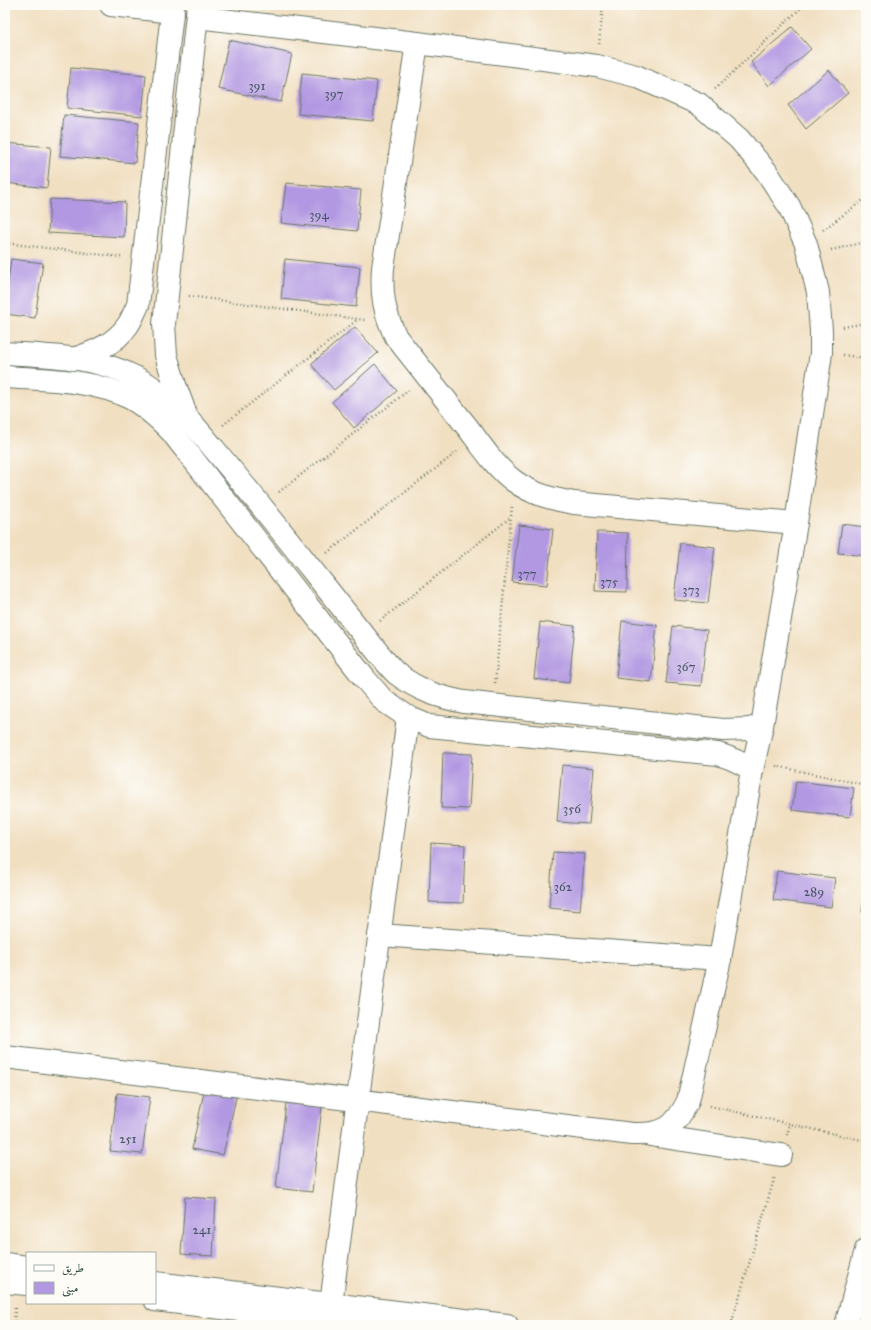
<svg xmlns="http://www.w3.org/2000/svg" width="871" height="1330" viewBox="0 0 871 1330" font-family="'IM FELL Great Primer',Amiri,serif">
  <rect width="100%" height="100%" fill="#fdfcf7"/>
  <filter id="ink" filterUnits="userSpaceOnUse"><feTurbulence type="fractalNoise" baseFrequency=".025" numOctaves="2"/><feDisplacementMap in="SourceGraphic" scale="8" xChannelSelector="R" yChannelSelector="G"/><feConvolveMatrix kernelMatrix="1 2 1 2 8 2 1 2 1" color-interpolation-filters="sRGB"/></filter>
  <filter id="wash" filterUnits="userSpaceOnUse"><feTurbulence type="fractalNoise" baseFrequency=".012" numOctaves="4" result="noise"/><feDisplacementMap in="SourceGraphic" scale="16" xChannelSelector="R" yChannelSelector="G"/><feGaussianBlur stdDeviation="0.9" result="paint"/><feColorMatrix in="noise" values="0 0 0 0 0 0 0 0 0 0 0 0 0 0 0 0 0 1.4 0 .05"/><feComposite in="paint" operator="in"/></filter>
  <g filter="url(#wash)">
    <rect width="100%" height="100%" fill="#f1dfc1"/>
    <g id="blocks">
      <!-- building -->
      <g fill="#b298e2">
        <polygon points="792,27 811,49 769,86 751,62"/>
        <polygon points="229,40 292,54 281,102 218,89"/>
        <polygon points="71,68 146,75 142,116 67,108"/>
        <polygon points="829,70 848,93 806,129 788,105"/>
        <polygon points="302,73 377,81 373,121 298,114"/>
        <polygon points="64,115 139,122 135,163 60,156"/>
        <polygon points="5,143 51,147 47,188 5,183"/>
        <polygon points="286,183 361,190 357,231 281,223"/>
        <polygon points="50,199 125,202 124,237 48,233"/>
        <polygon points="11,259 43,263 35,318 5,314 5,305"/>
        <polygon points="285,259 360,267 356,307 281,299"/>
        <polygon points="355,327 378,353 334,390 311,364"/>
        <polygon points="375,364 397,391 354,428 332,402"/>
        <polygon points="842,524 866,527 866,556 838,553"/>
        <polygon points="519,525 553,529 547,585 512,582"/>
        <polygon points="597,532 628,533 627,592 595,591"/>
        <polygon points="680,543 715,547 708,603 674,600"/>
        <polygon points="622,621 657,625 651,682 616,678"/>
        <polygon points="540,622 575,626 569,683 534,679"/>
        <polygon points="673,626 707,630 701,686 666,683"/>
        <polygon points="443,753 472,754 469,809 441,808"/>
        <polygon points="562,765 594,768 589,824 557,822"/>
        <polygon points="796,781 854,788 850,817 792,810"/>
        <polygon points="431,843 465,845 463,903 429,902"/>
        <polygon points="553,852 585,854 580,911 549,908"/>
        <polygon points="777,871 835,878 831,907 773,900"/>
        <polygon points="865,891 866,891 866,912 862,912"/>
        <polygon points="206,1082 238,1089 223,1155 192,1149"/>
        <polygon points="117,1093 150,1097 142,1154 110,1151"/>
        <polygon points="286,1103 322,1107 312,1192 276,1188"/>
        <polygon points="185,1197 216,1199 213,1256 181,1254"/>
      </g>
    </g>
  </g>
  <g filter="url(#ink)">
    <use href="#blocks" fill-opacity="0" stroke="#687665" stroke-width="1"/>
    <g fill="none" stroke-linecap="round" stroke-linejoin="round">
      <defs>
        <g id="minor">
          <polyline points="111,5 173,12"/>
          <path d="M417,43L383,268C381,294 384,313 396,337C420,367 444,398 468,428C482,446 495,467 514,481C532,494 552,499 574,503L796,523"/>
          <path d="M5,353C49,356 95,356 135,377C177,398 204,438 234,473C284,533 331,595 380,655C385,661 391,669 397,674C418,690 438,697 464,702L723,730L749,729L762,726"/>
          <path d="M73,359C95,352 115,344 128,325C132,319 135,311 138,305L173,5"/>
          <path d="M5,377C45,380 93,379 130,398C145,406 158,418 171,431L365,679L384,701L408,717L429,726L718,754C731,758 741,762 752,770"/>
          <polyline points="185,412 175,385 166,355 164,324 198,5"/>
          <polyline points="379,935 720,959"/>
          <path d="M5,1057L632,1134C663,1135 674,1129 688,1101L720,959L752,770L762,726L796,523L821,353V331L818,292L806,244L789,206L766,171L739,139L699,104L636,76L597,66L417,43L197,17"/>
          <polyline points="650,1135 781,1155"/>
          <polyline points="5,1264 27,1267"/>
          <polyline points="5,1282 27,1284"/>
          <polyline points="155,1283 507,1325"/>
          <polyline points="155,1300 366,1325"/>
          <polyline points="331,1304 408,717"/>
          <polyline points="846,1325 866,1250"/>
        </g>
      </defs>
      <!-- minor casing -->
      <use href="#minor" stroke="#687665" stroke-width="24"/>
      <!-- path -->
      <g stroke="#687665" stroke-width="2.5" stroke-dasharray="1 3" stroke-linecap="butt">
        <polyline points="599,44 603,5"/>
        <polyline points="715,89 804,5"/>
        <polyline points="823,230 866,198"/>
        <polyline points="5,243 121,257"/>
        <polyline points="831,250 866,242"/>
        <polyline points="189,296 365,320"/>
        <polyline points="843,327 866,323"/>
        <polyline points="843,355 866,358"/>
        <polyline points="223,425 357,320"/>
        <polyline points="279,492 409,390"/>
        <polyline points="327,553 457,452"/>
        <polyline points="380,621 511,517"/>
        <polyline points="495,683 512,506"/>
        <polyline points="776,766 866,785"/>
        <polyline points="710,1106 866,1141"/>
        <polyline points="787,1135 790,1124"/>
        <polyline points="14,1325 15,1306"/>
        <polyline points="731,1325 775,1176"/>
      </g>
      <!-- minor -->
      <use href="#minor" stroke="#fff" stroke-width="22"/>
    </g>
  </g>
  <g text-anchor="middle" stroke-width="3" stroke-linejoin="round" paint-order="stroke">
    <!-- number labels -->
    <g font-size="13" fill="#445460">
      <text x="257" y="90">391</text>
      <text x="334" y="98">397</text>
      <text x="319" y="219">394</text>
      <text x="527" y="578">377</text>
      <text x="609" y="586">375</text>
      <text x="691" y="594">373</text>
      <text x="686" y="671">367</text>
      <text x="572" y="813">356</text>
      <text x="563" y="891">362</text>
      <text x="814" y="896">289</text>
      <text x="128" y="1143">251</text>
      <text x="202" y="1234">241</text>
    </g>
  </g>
  <!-- margin -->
  <rect width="871" height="1330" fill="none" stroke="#fdfcf7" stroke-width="20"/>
  <!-- legend -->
  <rect x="26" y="1252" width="130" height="52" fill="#fdfcf7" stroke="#a4b0a9"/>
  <rect x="34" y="1265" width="20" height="6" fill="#ffffff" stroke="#a4b0a9"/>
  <text x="62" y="1272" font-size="12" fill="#1f3d34">طريق</text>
  <rect x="34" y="1282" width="20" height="12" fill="#b298e2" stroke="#a4b0a9"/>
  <text x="62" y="1292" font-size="12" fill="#1f3d34">مبنى</text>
</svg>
